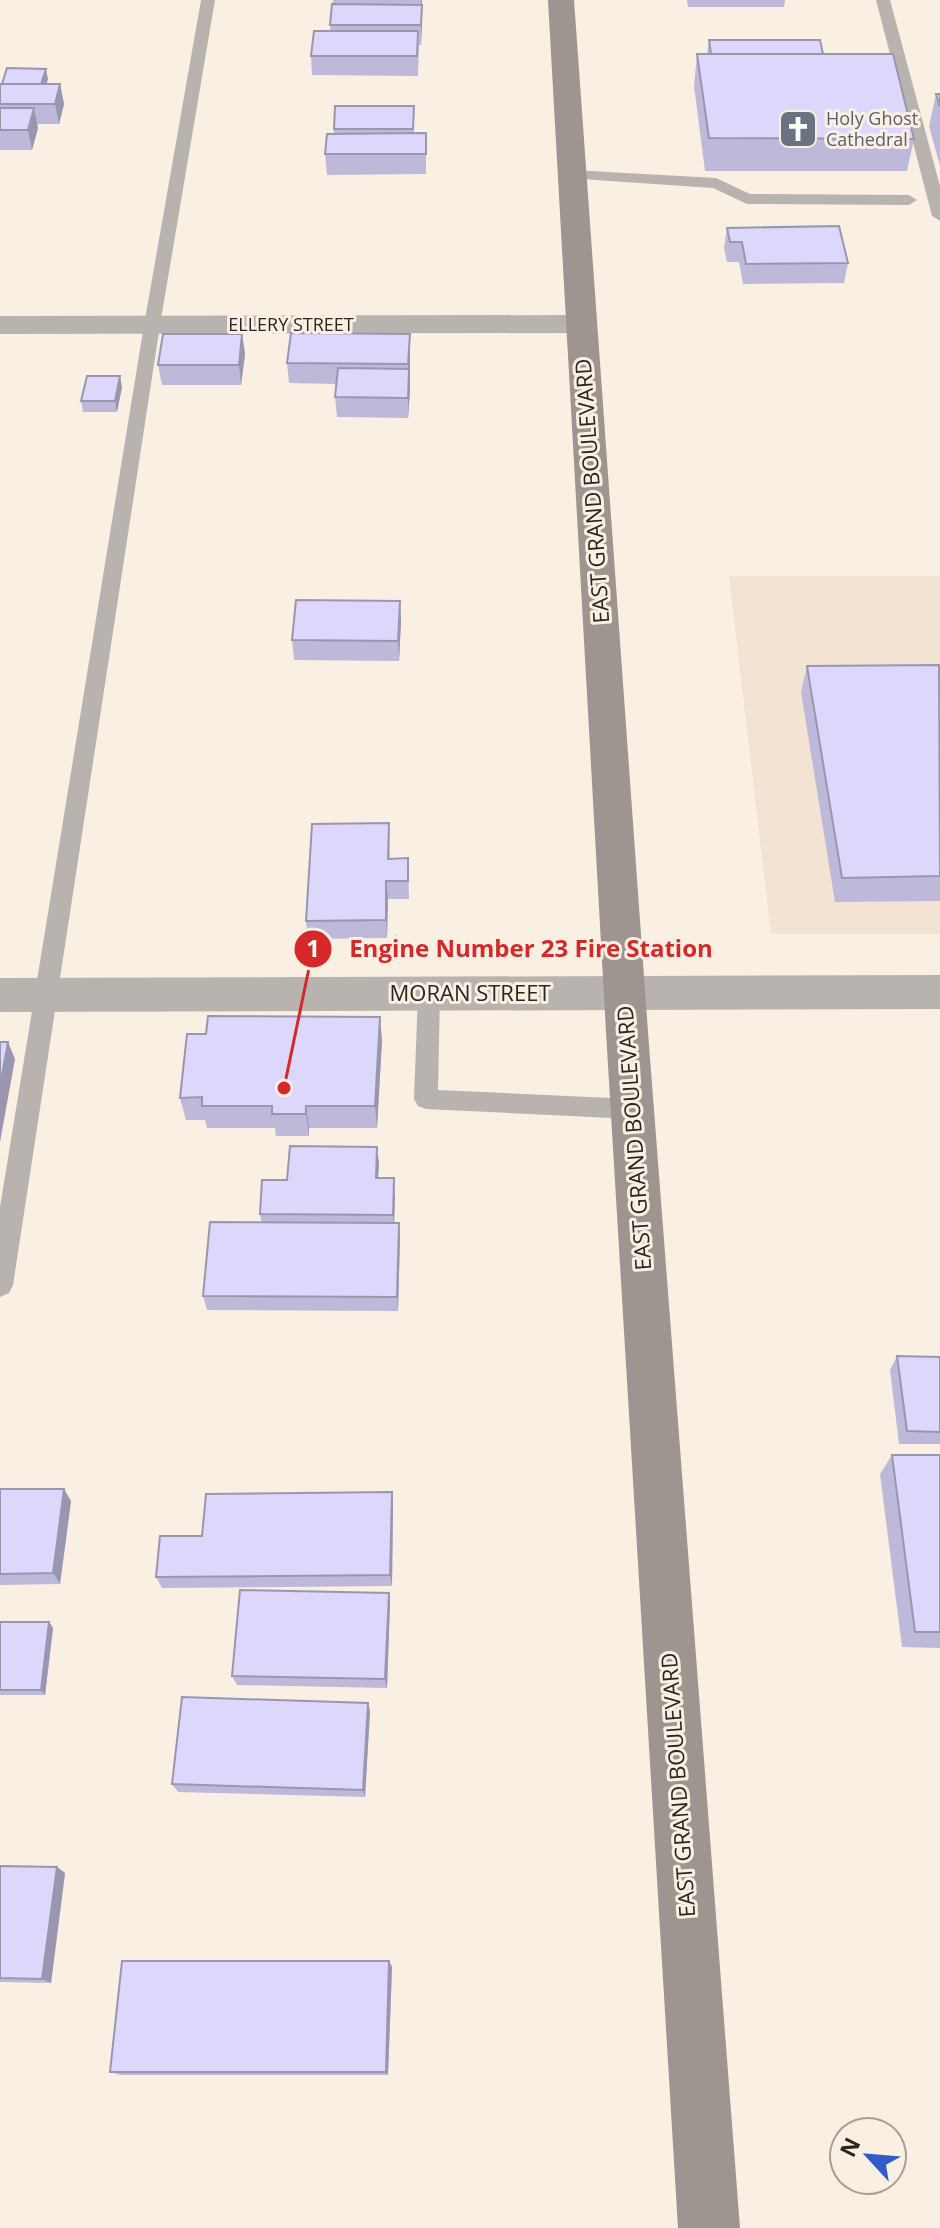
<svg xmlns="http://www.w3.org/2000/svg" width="940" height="2228" viewBox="0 0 940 2228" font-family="'Open Sans',sans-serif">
  <rect width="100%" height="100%" fill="#faefe3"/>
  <!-- built -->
  <polygon fill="#f3e3d2" points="729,576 940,576 940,934 771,934"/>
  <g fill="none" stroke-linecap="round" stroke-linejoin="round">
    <!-- lane -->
    <g fill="#b9b3b0" fill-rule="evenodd">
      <polygon points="201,0 215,0 160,325 13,1285 9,1293 0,1297 0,1207 144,325"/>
      <polygon points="876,0 890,0 940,186 940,221 932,216"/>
      <polygon points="572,170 716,178 750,194 909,195 917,200 909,205 747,204 713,188 566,178 564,175"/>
      <polygon points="429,984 437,986 440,993 438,1090 632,1099 640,1102 644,1109 640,1116 632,1119 426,1109 418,1106 414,1099 418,993 421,986"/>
    </g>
    <!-- street -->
    <g fill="#b9b3b0" fill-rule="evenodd">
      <polygon points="581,315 592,317 597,324 592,331 581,333 0,334 0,316"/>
      <polygon points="940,975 940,1009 0,1012 0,978"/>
    </g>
    <!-- secondary -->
    <polygon fill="#9e9590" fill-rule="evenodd" points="548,0 574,0 648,1032 740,2228 678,2228 606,1032"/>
  </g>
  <!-- wall -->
  <g fill="#beb9d8">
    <polygon points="333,0 422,0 422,24 421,45 419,45 418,76 312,75 311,56 330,31"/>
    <polygon points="687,0 785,0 784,7 688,7"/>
    <polygon points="709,40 823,54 914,139 907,171 705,171 694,86 697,54 707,54"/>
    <polygon points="48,79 46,84 60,84 64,104 59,124 37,124 38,128 32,150 0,150 0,84"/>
    <polygon points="936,94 940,94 940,166 929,126"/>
    <polygon points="414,106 414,133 426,133 426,174 327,175 325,154 334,134 334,129"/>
    <polygon points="727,228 848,263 844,283 743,284 739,262 727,262 724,248"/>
    <polygon points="242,334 245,354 241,385 162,385 158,365"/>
    <polygon points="410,334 410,390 408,418 337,417 335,397 336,384 289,383 287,363"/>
    <polygon points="122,387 117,412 83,412 81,401"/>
    <polygon points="400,601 401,621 399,661 294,660 292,640"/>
    <polygon points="807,666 940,667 940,901 835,902 801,692"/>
    <polygon points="389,823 390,859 408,858 409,899 388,899 387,938 308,939 306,921"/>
    <polygon points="382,1040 377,1128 309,1128 309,1136 276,1136 275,1128 207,1128 205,1120 186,1120 180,1098"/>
    <polygon points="379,1163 378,1178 395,1194 394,1223 399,1223 400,1238 398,1311 207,1310 203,1296 262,1223 260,1214"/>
    <polygon points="897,1356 940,1357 940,1444 899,1444 890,1370"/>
    <polygon points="892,1455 940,1455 940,1648 902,1647 880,1474"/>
    <polygon points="0,1489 71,1501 60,1584 0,1585"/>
    <polygon points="392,1492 393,1504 392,1586 162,1588 156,1577"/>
    <polygon points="389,1593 390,1603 387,1688 237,1685 232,1676"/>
    <polygon points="0,1622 49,1622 53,1628 45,1695 0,1695"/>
    <polygon points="370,1711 365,1797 178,1792 172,1784"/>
    <polygon points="0,1866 57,1867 65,1873 51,1983 0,1982"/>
    <polygon points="389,1961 392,1967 388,2075 120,2075 110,2072"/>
  </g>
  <!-- shaded-wall -->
  <g fill="#9b96b0">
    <polygon points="421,0 422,0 422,24 421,45"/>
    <polygon points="46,69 48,79 41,100 39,89"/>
    <polygon points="60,84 64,104 59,124 55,104"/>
    <polygon points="34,108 38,128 32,150 28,130"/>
    <polygon points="242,334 245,354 241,385 239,365"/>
    <polygon points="410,334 410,390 408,418 408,364"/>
    <polygon points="120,376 122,387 117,412 115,401"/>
    <polygon points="400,601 401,621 399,661 398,641"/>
    <polygon points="386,881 388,899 387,938 386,920"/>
    <polygon points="380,1017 382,1040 377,1128 375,1106"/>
    <polygon points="8,1042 15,1059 0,1142 0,1086"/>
    <polygon points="306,1106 309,1128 309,1136 306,1114"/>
    <polygon points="377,1147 379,1163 377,1193 376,1178"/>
    <polygon points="394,1178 395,1194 394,1230 393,1215"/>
    <polygon points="399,1223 400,1238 398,1311 397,1297"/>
    <polygon points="64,1489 71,1501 60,1584 53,1573"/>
    <polygon points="392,1492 393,1504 392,1586 390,1575"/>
    <polygon points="389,1593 390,1603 387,1688 385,1679"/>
    <polygon points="49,1622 53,1628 45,1695 41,1690"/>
    <polygon points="368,1703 370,1711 365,1797 363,1790"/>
    <polygon points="57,1867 65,1873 51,1983 42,1979"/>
    <polygon points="389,1961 392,1967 388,2075 386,2072"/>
  </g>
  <!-- building -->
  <g fill="#ddd7fb" stroke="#9b96b0" stroke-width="2">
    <polygon points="332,4 422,5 421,25 330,25"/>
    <polygon points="314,31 418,31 417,56 311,56"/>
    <polygon points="709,40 820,40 823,54 711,54"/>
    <polygon points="697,54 893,54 914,139 709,138"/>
    <polygon points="7,68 46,69 41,84 2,84"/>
    <polygon points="0,84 60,84 55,104 0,104"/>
    <polygon points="936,94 940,94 940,107"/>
    <polygon points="335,106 414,106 413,129 334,129"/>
    <polygon points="0,108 34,108 28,130 0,130"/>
    <polygon points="426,133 426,154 325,154 327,134"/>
    <polygon points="839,226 848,263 746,264 742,242 730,242 727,228"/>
    <polygon points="291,333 410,334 408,364 287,363"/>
    <polygon points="163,334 242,334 239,365 158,365"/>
    <polygon points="338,368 409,369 408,398 335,397"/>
    <polygon points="87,376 120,376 115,401 81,401"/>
    <polygon points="296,600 400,601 398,641 292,640"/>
    <polygon points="939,665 940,876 842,878 807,666"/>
    <polygon points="389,823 388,859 408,858 408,881 386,881 386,920 306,921 312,824"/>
    <polygon points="208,1016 380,1017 375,1106 306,1106 306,1114 272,1114 272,1106 202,1106 202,1097 180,1098 187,1034 206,1034"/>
    <polygon points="0,1042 8,1042 0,1086"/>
    <polygon points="290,1146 377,1147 376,1178 394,1178 393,1215 260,1214 262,1180 287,1180"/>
    <polygon points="210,1222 399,1223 397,1297 203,1296"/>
    <polygon points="897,1356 940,1357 940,1432 907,1431"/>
    <polygon points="892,1455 940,1455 940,1632 915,1632"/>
    <polygon points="0,1489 64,1489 53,1573 0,1574"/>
    <polygon points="392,1492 390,1575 156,1577 160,1536 202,1536 206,1494"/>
    <polygon points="240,1590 389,1593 385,1679 232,1676"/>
    <polygon points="0,1622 49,1622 41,1690 0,1690"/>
    <polygon points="182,1697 368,1703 363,1790 172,1784"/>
    <polygon points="0,1866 57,1867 42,1979 0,1978"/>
    <polygon points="122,1961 389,1961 386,2072 110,2072"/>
  </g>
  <!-- icons -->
  <defs>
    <symbol id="church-square" viewBox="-11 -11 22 22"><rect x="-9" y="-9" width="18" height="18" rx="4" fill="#6b7280" stroke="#faefe3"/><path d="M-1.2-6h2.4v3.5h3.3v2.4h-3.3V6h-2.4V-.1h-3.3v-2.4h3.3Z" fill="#fff"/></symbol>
  </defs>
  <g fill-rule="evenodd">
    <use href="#church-square" x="776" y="107" width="44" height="44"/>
  </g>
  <g text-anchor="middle" stroke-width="6" stroke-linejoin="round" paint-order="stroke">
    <!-- far-worship labels -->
    <g font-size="18" fill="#5b616d" stroke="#faefe3" text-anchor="start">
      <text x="826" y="125">Holy Ghost<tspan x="826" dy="21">Cathedral</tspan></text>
    </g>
    <!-- far-street labels -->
    <g font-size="18" fill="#2a2622" stroke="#faefe3">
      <text x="291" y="331">ELLERY STREET</text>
    </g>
    <!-- street labels -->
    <g font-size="22" fill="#2a2622" stroke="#faefe3">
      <text transform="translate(592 491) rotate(-94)" y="8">EAST GRAND BOULEVARD</text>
      <text x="470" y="1001">MORAN STREET</text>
      <text transform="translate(634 1138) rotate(-94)" y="8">EAST GRAND BOULEVARD</text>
      <text transform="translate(678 1785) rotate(-94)" y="8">EAST GRAND BOULEVARD</text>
    </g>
  </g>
  <!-- callouts -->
  <path fill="none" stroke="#d62828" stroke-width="3" d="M284 1088L313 949"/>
  <g fill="#d62828" stroke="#faefe3" stroke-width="3">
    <circle cx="284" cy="1088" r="8"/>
    <circle cx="313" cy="949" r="20"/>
  </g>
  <g font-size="24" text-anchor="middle" font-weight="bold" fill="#fff">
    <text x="313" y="957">1</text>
  </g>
  <g font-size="24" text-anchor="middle" font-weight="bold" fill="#d62828" stroke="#faefe3" stroke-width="6" stroke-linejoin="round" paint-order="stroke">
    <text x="531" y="957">Engine Number 23 Fire Station</text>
  </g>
  <!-- north arrow -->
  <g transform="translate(868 2156) rotate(296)"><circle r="38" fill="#faefe3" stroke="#a79f96" stroke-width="2"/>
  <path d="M0-6L14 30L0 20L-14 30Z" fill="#325bcb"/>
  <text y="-12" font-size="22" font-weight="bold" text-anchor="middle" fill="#2a2622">N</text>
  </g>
</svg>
